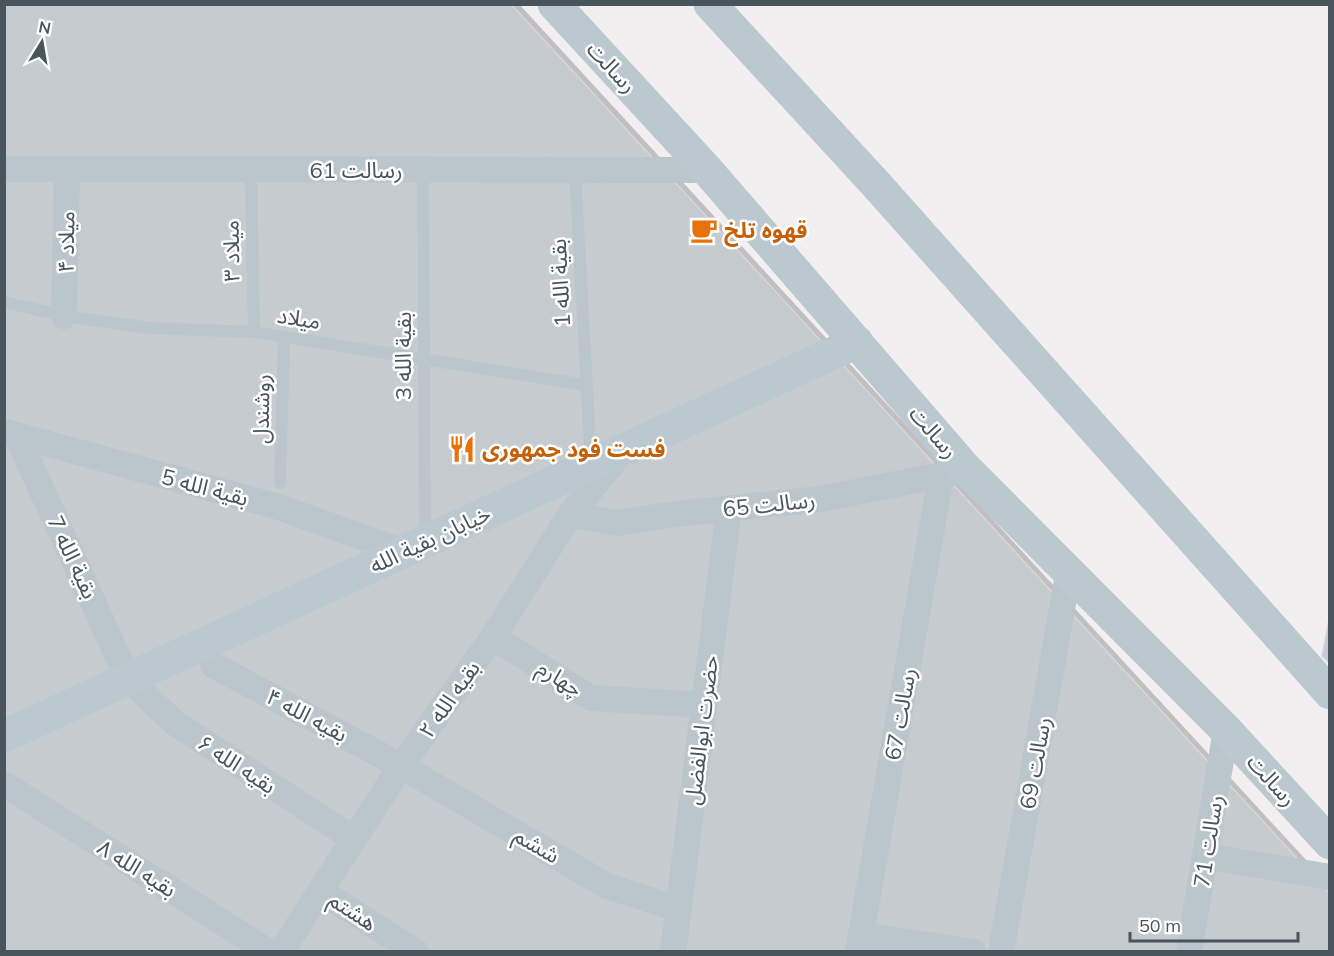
<svg xmlns="http://www.w3.org/2000/svg" width="1334" height="956" viewBox="0 0 1334 956" font-family="Mulish,'Noto Sans Arabic',sans-serif">
  <rect width="100%" height="100%" fill="#f2eff0"/>
  <!-- shadow -->
  <polygon fill="#0003" points="4,4 519,4 1330,886 1330,952"/>
  <!-- building -->
  <g fill="#c6cbcf" stroke="#d4d6db" stroke-width="1.5">
    <polygon points="4,4 511,4 1330,894 1330,952 4,952"/>
    <polygon points="1330,615 1330,664 1322,656"/>
  </g>
  <g fill="none" stroke-linecap="round" stroke-linejoin="round">
    <!-- lane -->
    <g stroke="#bbc5cc" stroke-width="12">
      <polyline points="251,169 254,332"/>
      <polyline points="423,170 425,538"/>
      <polyline points="575,170 591,464"/>
      <polyline points="4,302 64,316 150,328 254,332 586,385"/>
      <polyline points="280,483 284,337"/>
    </g>
    <!-- street -->
    <g stroke="#bbc5cc" stroke-width="26">
      <polyline points="4,169 707,170"/>
      <polyline points="64,316 67,169"/>
      <polyline points="5,432 279,507 403,552"/>
      <polyline points="17,436 128,679 175,723 354,839"/>
      <polyline points="570,515 618,523 675,514 821,499 957,472"/>
      <polyline points="493,637 591,698 704,705"/>
      <polyline points="213,665 401,766 607,886 678,909"/>
      <polyline points="4,784 269,952"/>
      <polyline points="1205,856 1330,877"/>
      <polyline points="320,891 416,952"/>
      <polyline points="862,935 974,952"/>
      <polyline points="281,952 401,766 493,637 570,515 621,453"/>
      <polyline points="673,952 729,508"/>
      <polyline points="858,952 941,476"/>
      <polyline points="1001,952 1068,575"/>
      <polyline points="1189,952 1226,730"/>
    </g>
    <!-- secondary -->
    <g stroke="#bcc8d0" stroke-width="33">
      <polyline points="554,4 707,170 966,469 1226,730 1330,843"/>
      <polyline points="710,4 874,182 1330,693"/>
      <polyline points="4,736 857,342"/>
    </g>
  </g>
  <!-- icons -->
  <defs>
    <symbol id="cafe-bare" viewBox="-9 -9 18 18"><path d="M-5.5-4.5H6V0H3Q3 3.5 0 3.5H-2.5Q-5.5 3.5-5.5 0ZM3-3.2v2h1.7v-2ZM-6 4.5H4V6H-6Z" fill="#e8710a" stroke="#fff" stroke-width="2.5" paint-order="stroke"/></symbol>
    <symbol id="restaurant-bare" viewBox="-9 -9 18 18"><path d="M-5-6h1v4h1v-4h1v4h1v-4h1v5L-1.5 .5V6h-2V.5L-5-1ZM5-6V6H3V1.5H1.5Q1.5-4 5-6Z" fill="#e8710a" stroke="#fff" stroke-width="2.5" paint-order="stroke"/></symbol>
  </defs>
  <g fill-rule="evenodd">
    <use href="#cafe-bare" x="685" y="211" width="38" height="38"/>
    <use href="#restaurant-bare" x="443" y="430" width="38" height="38"/>
  </g>
  <g text-anchor="middle" stroke-width="5" stroke-linejoin="round" paint-order="stroke">
    <!-- street labels -->
    <g font-size="22" fill="#48555c" stroke="#fff">
      <text transform="translate(612 67) rotate(47)" y="8">رسالت</text>
      <text x="356" y="178">رسالت 61</text>
      <text transform="translate(66 242) rotate(-89)" y="8">میلاد ۴</text>
      <text transform="translate(231 251) rotate(-91)" y="8">میلاد ۳</text>
      <text transform="translate(560 283) rotate(-93)" y="8">بقیة الله 1</text>
      <text transform="translate(299 318) rotate(9)" y="8">میلاد</text>
      <text transform="translate(403 356) rotate(-90)" y="8">بقیة الله 3</text>
      <text transform="translate(261 409) rotate(-89)" y="8">روشندل</text>
      <text transform="translate(934 432) rotate(49)" y="8">رسالت</text>
      <text transform="translate(205 487) rotate(15)" y="8">بقیة الله 5</text>
      <text transform="translate(769 504) rotate(-6)" y="8">رسالت 65</text>
      <text transform="translate(430 539) rotate(-25)" y="8">خیابان بقیة الله</text>
      <text transform="translate(73 557) rotate(65)" y="8">بقیة الله 7</text>
      <text transform="translate(560 678) rotate(32)" y="8">چهارم</text>
      <text transform="translate(449 699) rotate(-55)" y="8">بقیه الله ۲</text>
      <text transform="translate(900 714) rotate(-80)" y="8">رسالت 67</text>
      <text transform="translate(307 715) rotate(28)" y="8">بقیه الله ۴</text>
      <text transform="translate(701 730) rotate(-83)" y="8">حضرت ابوالفضل</text>
      <text transform="translate(1035 763) rotate(-80)" y="8">رسالت 69</text>
      <text transform="translate(237 764) rotate(33)" y="8">بقیه الله ۶</text>
      <text transform="translate(1272 780) rotate(48)" y="8">رسالت</text>
      <text transform="translate(1208 841) rotate(-81)" y="8">رسالت 71</text>
      <text transform="translate(537 845) rotate(30)" y="8">ششم</text>
      <text transform="translate(137 868) rotate(32)" y="8">بقیه الله ۸</text>
      <text transform="translate(353 911) rotate(33)" y="8">هشتم</text>
    </g>
    <!-- food labels -->
    <g font-size="22" font-weight="bold" fill="#c56008" stroke="#fff" text-anchor="start">
      <text x="724" y="238">قهوه تلخ</text>
      <text x="482" y="457">فست فود جمهوری</text>
    </g>
  </g>
  <!-- border -->
  <rect width="1334" height="956" fill="none" stroke="#48555c" stroke-width="12"/>
  <!-- north arrow -->
  <g transform="translate(42 42) rotate(11)" stroke="#ffffff" stroke-width="4.5" paint-order="stroke">
  <path d="M0-4.5L10 22L0 15L-10 22Z" fill="#48555c"/>
  <text y="-9" font-size="16" font-weight="bold" text-anchor="middle" fill="#48555c">N</text>
  </g>
  <!-- scale -->
  <path d="M1130 932v9h168v-9" fill="none" stroke="#48555c" stroke-width="3"/>
  <text x="1139" y="932" font-size="18" fill="#48555c" stroke="#ffffff" stroke-width="4.5" paint-order="stroke">50 m</text>
</svg>
